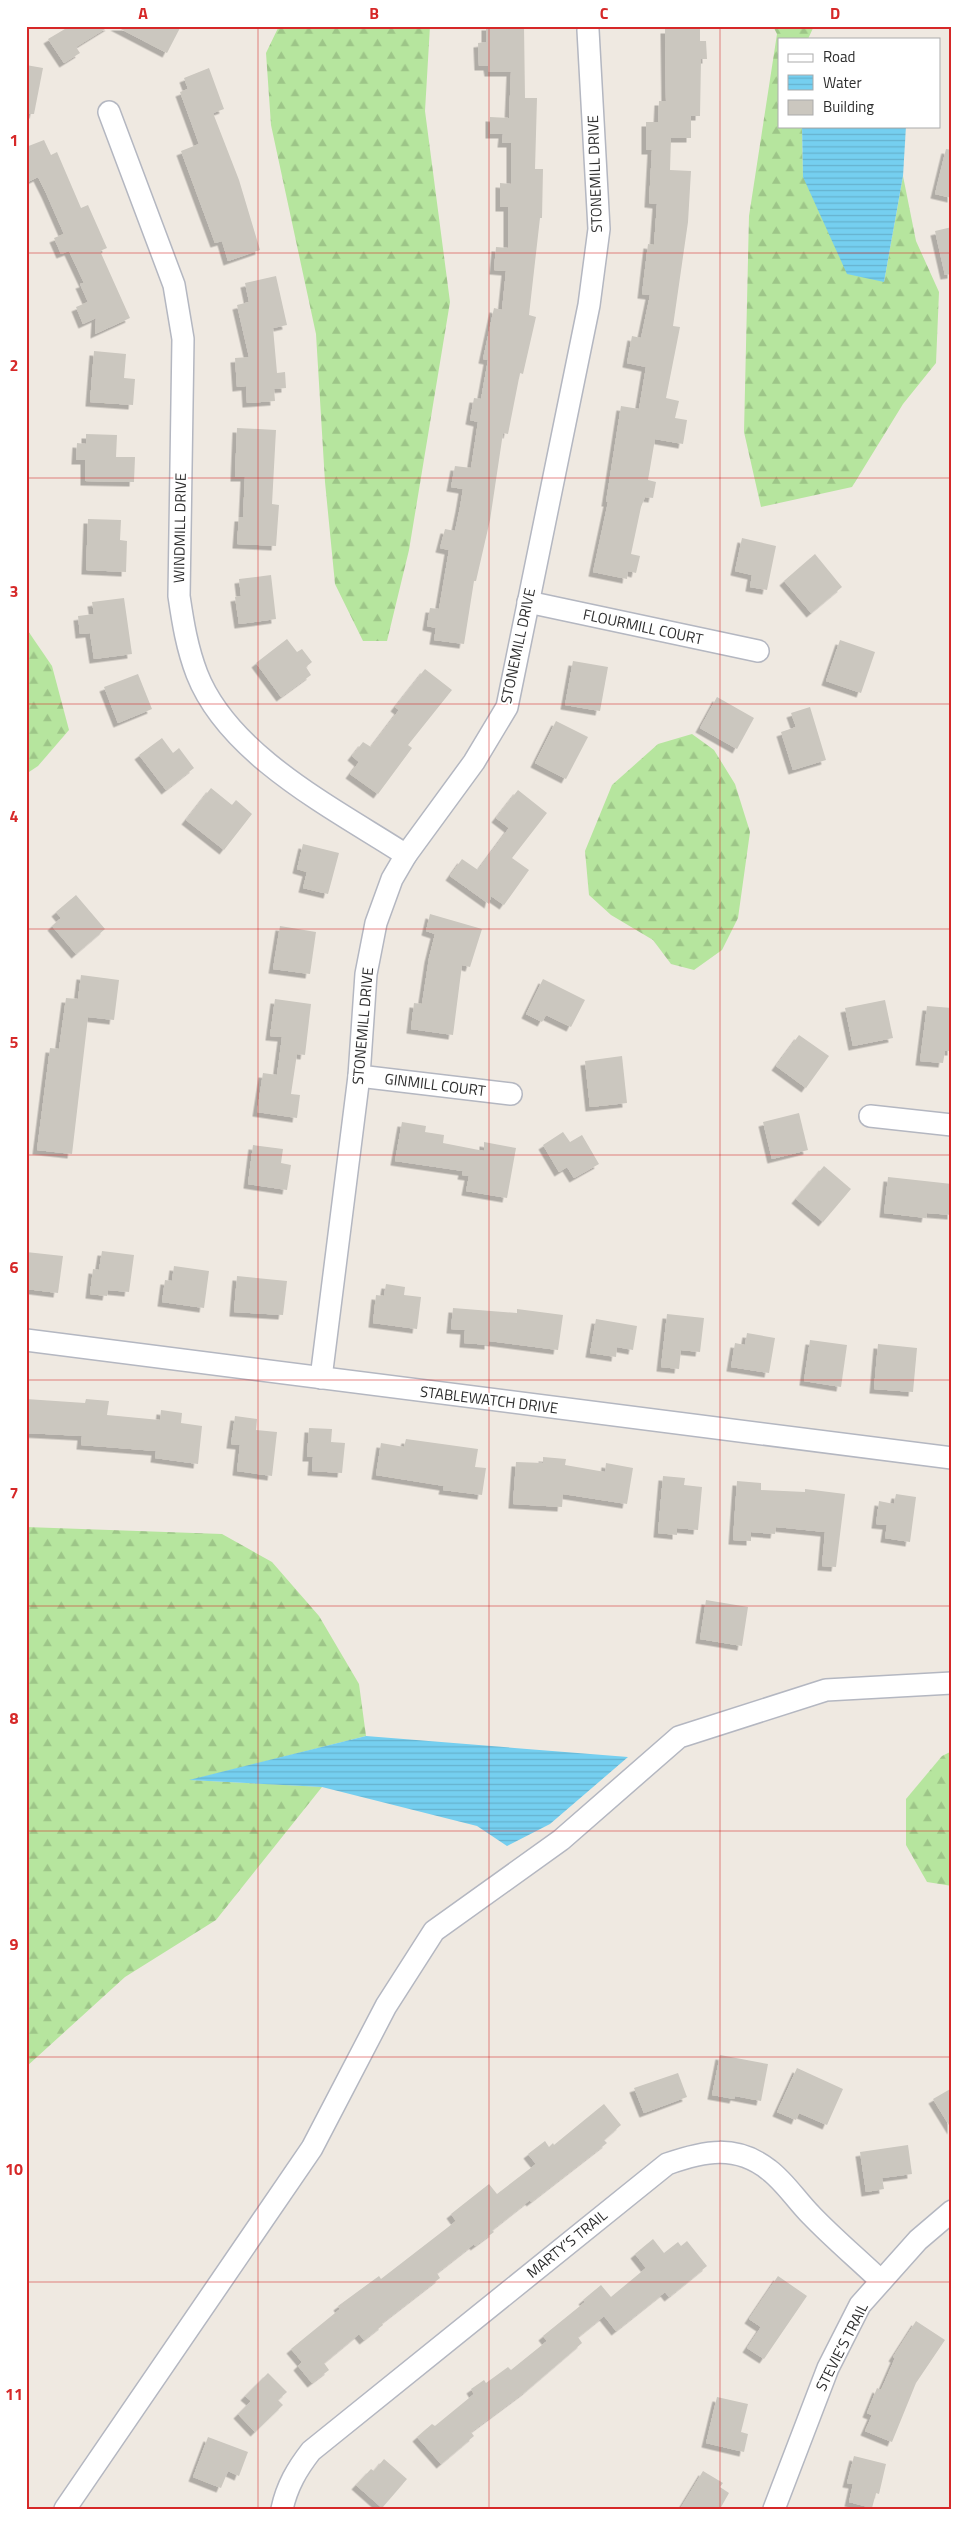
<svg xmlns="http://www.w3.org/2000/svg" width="978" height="2535" viewBox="0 0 978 2535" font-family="'Titillium Web',sans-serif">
  <defs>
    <pattern id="forest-firs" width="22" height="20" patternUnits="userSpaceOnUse" patternTransform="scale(1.25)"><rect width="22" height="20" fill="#b6e59e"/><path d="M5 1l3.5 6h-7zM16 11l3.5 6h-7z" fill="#9dc588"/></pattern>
    <pattern id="water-rules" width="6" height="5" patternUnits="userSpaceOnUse" patternTransform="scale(1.25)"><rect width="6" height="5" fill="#75cff0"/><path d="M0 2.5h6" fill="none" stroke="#66b2ce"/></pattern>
    <filter id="shadow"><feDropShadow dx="-4.5" dy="4.5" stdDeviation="0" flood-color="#0004"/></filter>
  </defs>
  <rect width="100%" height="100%" fill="#efe9e1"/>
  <!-- forest -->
  <g fill="url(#forest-firs)">
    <polygon points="279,26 430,26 425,111 450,302 409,550 387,641 363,641 335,584 325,482 316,334 271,125 266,53"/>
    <polygon points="773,26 814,26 808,39 779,39 779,126 802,126 803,177 884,282 903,176 916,241 939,292 936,363 903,404 852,487 761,507 744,432 749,216 777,34"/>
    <polygon points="26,628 52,666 69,730 38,766 26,774"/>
    <polygon points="692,734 714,750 735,784 750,832 738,918 722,950 694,970 671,964 653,940 611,915 589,895 585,851 612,785 658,744"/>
    <polygon points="26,1527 222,1534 272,1562 319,1616 359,1684 366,1736 191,1780 322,1787 216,1920 125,1977 26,2067"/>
    <polygon points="952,1751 952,1886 927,1882 906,1845 906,1799 942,1756"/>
  </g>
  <!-- water -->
  <g fill="url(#water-rules)">
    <polygon points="802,126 906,126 903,176 884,282 847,274 803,177"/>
    <polygon points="366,1736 628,1757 550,1824 507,1846 477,1826 322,1787 189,1780"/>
  </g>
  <!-- building -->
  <g fill="#cbc7bf" filter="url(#shadow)">
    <polygon points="70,26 110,26 76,47 80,53 64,63 48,39"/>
    <polygon points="115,26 181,26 167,53"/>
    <polygon points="486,26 524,26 525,98 537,98 535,169 543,169 542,218 540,218 529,315 536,317 523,374 520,373 508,434 503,433 490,520 476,581 474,581 464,644 434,640 436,628 427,626 430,608 439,609 449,550 440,548 445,529 455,531 460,507 463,489 451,487 455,466 471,468 478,422 470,420 474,398 481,399 488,360 483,359 494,308 502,310 506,271 494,270 496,247 508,248 508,207 500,207 500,183 511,184 511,143 502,143 503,134 490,134 490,117 509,118 511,72 489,72 488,66 479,66 478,43 486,42"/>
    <polygon points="665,29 700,29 700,41 706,41 707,59 701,59 700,116 691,116 691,138 671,138 670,170 691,171 688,222 673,326 680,327 666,398 679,401 675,418 687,420 683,444 655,439 648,480 656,482 653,498 645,497 641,507 631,554 640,556 636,573 628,571 627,579 593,572 608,502 606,502 621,406 639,409 646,367 627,363 632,336 641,338 650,295 642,294 648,244 654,245 657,204 649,203 652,150 646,150 646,122 658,122 659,101 666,101"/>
    <polygon points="26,65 43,68 34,114 26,114"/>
    <polygon points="209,68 224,109 213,113 239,180 260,250 228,261 222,241 215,243 181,151 199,144 180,92 188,89 184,78"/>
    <polygon points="44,140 51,155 57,152 81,208 88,205 107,248 100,251 130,318 95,334 96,318 83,324 76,307 88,302 80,284 84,283 69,251 61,254 54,238 64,234 46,193 38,177 26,183 26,147"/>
    <polygon points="946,149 952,150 952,198 935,194"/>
    <polygon points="952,227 952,274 945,275 935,231"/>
    <polygon points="276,276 287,325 273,328 277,373 285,372 286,388 274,389 275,401 247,403 246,386 237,387 235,358 249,357 237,305 249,302 245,283"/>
    <polygon points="94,351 126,354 124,378 135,379 133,405 90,402"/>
    <polygon points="237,428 276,430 272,504 279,505 276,546 237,544 239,517 243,517 245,477 235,477"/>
    <polygon points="86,434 117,435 116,457 135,457 134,482 85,481 85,460 76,460 77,443 86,444"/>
    <polygon points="88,519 121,520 120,540 127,541 126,572 86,570"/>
    <polygon points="742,538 776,546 767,590 750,587 752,575 735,571"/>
    <polygon points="815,554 842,587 811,613 784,581"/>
    <polygon points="271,575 276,619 239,624 235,597 241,596 239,579"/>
    <polygon points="124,598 132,654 94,659 90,633 80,634 78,616 94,614 92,602"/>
    <polygon points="287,639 297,652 302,649 312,662 306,667 311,675 281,697 256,663"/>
    <polygon points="840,640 875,652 861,693 826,681"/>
    <polygon points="573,661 608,667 600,711 565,705"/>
    <polygon points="425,669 452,690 408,745 412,748 378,794 350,774 359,762 352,756 363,742 371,747 399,710 395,707"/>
    <polygon points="138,674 152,709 118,723 104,687"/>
    <polygon points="717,697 754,718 737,749 700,728"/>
    <polygon points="810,707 826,760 793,770 781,732 796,727 791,713"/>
    <polygon points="556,721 588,737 566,779 535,763"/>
    <polygon points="162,738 173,753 179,748 194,768 166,790 139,755"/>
    <polygon points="211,788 232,805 236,800 252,814 224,850 186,820"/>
    <polygon points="518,790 547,813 512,858 529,870 504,905 491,896 489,904 450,876 462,859 478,870 509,828 496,818"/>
    <polygon points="303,844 339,853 328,894 303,888 307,872 297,869"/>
    <polygon points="76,895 105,929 76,954 52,926 61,918 56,912"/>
    <polygon points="430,914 482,929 470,967 462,965 453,1035 411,1029 414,1003 422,1004 429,958 435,934 426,931"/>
    <polygon points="280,926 316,932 310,974 273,969"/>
    <polygon points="81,975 119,980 114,1020 88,1017 72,1154 37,1150 50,1048 59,1049 66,998 78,999"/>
    <polygon points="543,979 585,1000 571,1027 546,1015 542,1022 526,1014"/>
    <polygon points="275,999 311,1004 305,1055 297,1054 291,1094 300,1095 297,1118 257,1112 263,1073 277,1075 282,1037 270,1036"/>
    <polygon points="885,1000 893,1038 853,1046 845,1008"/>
    <polygon points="927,1006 952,1008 952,1051 945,1051 943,1063 920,1061"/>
    <polygon points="799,1035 829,1056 806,1088 776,1066"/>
    <polygon points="622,1056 627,1103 590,1107 585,1061"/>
    <polygon points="799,1113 808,1150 772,1159 763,1122"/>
    <polygon points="402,1122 426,1126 425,1132 444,1135 443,1143 484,1151 484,1142 516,1148 507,1198 466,1191 469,1176 462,1175 463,1171 395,1161"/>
    <polygon points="563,1132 570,1142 582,1135 599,1164 574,1178 567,1167 559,1172 543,1145"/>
    <polygon points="253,1145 283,1149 281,1163 291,1165 287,1190 248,1184"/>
    <polygon points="824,1166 851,1189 823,1222 796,1199"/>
    <polygon points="888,1177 952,1184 952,1215 927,1213 926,1218 884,1213"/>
    <polygon points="102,1251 134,1255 129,1292 108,1290 107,1296 90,1294 93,1269 99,1270"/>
    <polygon points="26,1252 63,1256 58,1293 26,1289"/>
    <polygon points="174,1266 209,1271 204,1308 162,1302 165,1280 172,1281"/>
    <polygon points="237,1276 287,1281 283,1315 234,1312"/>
    <polygon points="386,1284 405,1287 404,1295 421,1297 417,1329 373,1323 376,1295 384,1296"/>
    <polygon points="453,1308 517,1313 517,1309 563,1315 558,1350 489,1341 489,1345 464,1343 465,1330 451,1329"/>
    <polygon points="667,1314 704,1318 700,1352 681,1350 679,1369 661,1367"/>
    <polygon points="596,1319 637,1326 633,1350 617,1347 616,1357 590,1353"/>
    <polygon points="747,1333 775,1338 769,1373 731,1367 735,1343 745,1345"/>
    <polygon points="810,1340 847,1345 841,1387 804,1381"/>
    <polygon points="878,1344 917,1348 913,1392 874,1389"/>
    <polygon points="26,1399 85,1403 86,1399 109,1401 107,1415 160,1420 161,1410 182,1413 181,1423 202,1426 198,1464 155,1458 156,1451 81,1445 82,1436 26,1433"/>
    <polygon points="235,1416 257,1419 256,1430 277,1432 272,1476 237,1471 240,1445 231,1444"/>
    <polygon points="309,1428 332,1429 331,1442 345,1443 342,1473 312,1471 313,1457 307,1457"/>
    <polygon points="406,1439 478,1449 475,1467 486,1468 482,1495 443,1490 444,1486 376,1475 381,1443 404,1447"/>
    <polygon points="543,1457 566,1459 565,1465 605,1472 606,1463 633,1468 627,1504 563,1494 562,1507 513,1504 516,1462 543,1463"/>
    <polygon points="663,1476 685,1478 684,1485 702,1487 698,1530 677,1528 677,1535 658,1533"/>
    <polygon points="737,1481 761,1483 761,1490 805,1492 805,1489 845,1494 836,1567 822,1566 825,1532 776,1527 775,1534 751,1532 751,1541 733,1540"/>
    <polygon points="896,1494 916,1497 910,1542 885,1538 887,1525 876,1524 879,1501 894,1504"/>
    <polygon points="706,1600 748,1607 742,1646 700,1639"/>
    <polygon points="720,2055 768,2064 761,2101 735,2096 734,2099 712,2095"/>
    <polygon points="797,2068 843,2089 827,2125 799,2113 796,2120 777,2112"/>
    <polygon points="678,2073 687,2097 644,2113 634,2088"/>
    <polygon points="952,2088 952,2130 933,2099"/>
    <polygon points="604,2104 621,2125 604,2140 607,2143 531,2202 530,2200 492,2230 494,2232 475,2246 474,2244 437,2273 440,2278 382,2323 383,2325 364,2340 359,2334 324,2363 329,2370 312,2383 298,2366 302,2362 291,2349 340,2309 338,2306 379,2276 381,2279 456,2221 451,2214 489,2184 497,2194 536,2164 528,2154 545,2141 549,2147 553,2143 554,2145"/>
    <polygon points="908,2145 912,2174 882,2178 884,2189 866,2192 860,2152"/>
    <polygon points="653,2239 664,2253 678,2242 681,2246 687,2241 707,2266 669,2297 665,2292 616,2331 604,2316 578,2337 582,2343 526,2391 471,2432 474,2436 441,2464 417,2437 432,2424 435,2426 474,2394 471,2389 484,2380 486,2383 508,2367 511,2370 547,2341 543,2336 585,2302 583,2300 601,2285 611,2297 646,2268 635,2254"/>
    <polygon points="778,2276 807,2296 764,2359 747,2348 761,2327 749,2319"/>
    <polygon points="916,2321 945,2340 916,2383 892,2442 865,2431 872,2415 867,2413 877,2388 881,2390 895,2358 893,2357"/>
    <polygon points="268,2373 287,2392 278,2400 283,2405 255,2432 238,2414 251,2401 245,2396"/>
    <polygon points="717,2397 748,2404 741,2432 748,2434 744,2452 706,2443"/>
    <polygon points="208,2437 248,2452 239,2476 228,2471 221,2488 193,2477"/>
    <polygon points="854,2456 886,2464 879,2494 876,2493 872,2508 849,2502 853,2484 847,2483"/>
    <polygon points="384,2459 407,2479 382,2508 356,2485 371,2469 374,2471"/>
    <polygon points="703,2471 723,2483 720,2487 729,2493 720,2509 680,2509"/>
  </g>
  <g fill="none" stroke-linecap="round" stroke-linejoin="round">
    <defs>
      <g id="minor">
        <path d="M109,112L174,285L183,339L179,596C183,623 187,648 197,674C229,756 335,809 406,855"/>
        <polyline points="528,602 758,651"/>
        <polyline points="359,1076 511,1094"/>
        <polyline points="870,1116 952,1125"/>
        <polyline points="26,1340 952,1458"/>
        <polyline points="321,1378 359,1076 366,974 376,923 392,879 406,855 474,762 507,707 589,305 599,229 588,30"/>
        <polyline points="65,2509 312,2148 386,2006 434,1931 561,1840 679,1737 826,1690 952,1683"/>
        <path d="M282,2509C287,2486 297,2469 311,2451L667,2164C704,2151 736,2144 769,2170C785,2182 797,2201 811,2215C833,2238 858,2259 881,2281"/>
        <polyline points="774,2509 828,2368 860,2305 918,2240 952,2211"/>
      </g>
    </defs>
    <!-- minor casing -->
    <use href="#minor" stroke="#b4b7c1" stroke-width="24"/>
    <!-- minor -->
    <use href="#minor" stroke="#fff" stroke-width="21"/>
  </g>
  <!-- grid -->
  <path fill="none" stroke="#d62828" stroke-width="1" stroke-opacity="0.55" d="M258,26V2509M489,26V2509M720,26V2509M26,253H952M26,478H952M26,704H952M26,929H952M26,1155H952M26,1380H952M26,1606H952M26,1831H952M26,2057H952M26,2282H952"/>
  <g text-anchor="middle" stroke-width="4" stroke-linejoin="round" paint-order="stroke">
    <!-- street labels -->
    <g font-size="15" fill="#2e2e2e" stroke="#fff">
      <text transform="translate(595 174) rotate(-92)" y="5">STONEMILL DRIVE</text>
      <text transform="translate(180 528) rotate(-89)" y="5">WINDMILL DRIVE</text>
      <text transform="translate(643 627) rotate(12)" y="5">FLOURMILL COURT</text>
      <text transform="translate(518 646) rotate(-78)" y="5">STONEMILL DRIVE</text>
      <text transform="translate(363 1026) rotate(-85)" y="5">STONEMILL DRIVE</text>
      <text transform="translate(435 1085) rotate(7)" y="5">GINMILL COURT</text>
      <text transform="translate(489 1400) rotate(7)" y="5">STABLEWATCH DRIVE</text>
      <text transform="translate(567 2244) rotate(-39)" y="5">MARTY’S TRAIL</text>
      <text transform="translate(842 2347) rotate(-63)" y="5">STEVIE’S TRAIL</text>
    </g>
  </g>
  <!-- border -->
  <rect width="978" height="2535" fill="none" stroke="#ffffff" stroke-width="55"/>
  <!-- legend -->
  <rect x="778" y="38" width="162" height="90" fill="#ffffff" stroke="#ababab"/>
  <rect x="788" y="54" width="25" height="8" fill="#ffffff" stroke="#ababab"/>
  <text x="823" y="62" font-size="15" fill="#2e2e2e">Road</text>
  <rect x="788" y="75" width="25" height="15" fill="url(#water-rules)" stroke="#ababab"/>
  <text x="823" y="88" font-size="15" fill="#2e2e2e">Water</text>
  <rect x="788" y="100" width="25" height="15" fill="#cbc7bf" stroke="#ababab"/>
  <text x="823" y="112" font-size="15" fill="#2e2e2e">Building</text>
  <rect x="28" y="28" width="922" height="2480" fill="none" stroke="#d62828" stroke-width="2"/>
  <g font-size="16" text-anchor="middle" font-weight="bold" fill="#d62828">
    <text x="143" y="19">A</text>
    <text x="374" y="19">B</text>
    <text x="604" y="19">C</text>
    <text x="835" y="19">D</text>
    <text x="14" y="146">1</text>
    <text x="14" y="371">2</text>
    <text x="14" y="597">3</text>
    <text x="14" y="822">4</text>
    <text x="14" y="1048">5</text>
    <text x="14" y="1273">6</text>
    <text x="14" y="1499">7</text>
    <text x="14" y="1724">8</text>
    <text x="14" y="1950">9</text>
    <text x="14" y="2175">10</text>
    <text x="14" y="2400">11</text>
  </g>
</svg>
